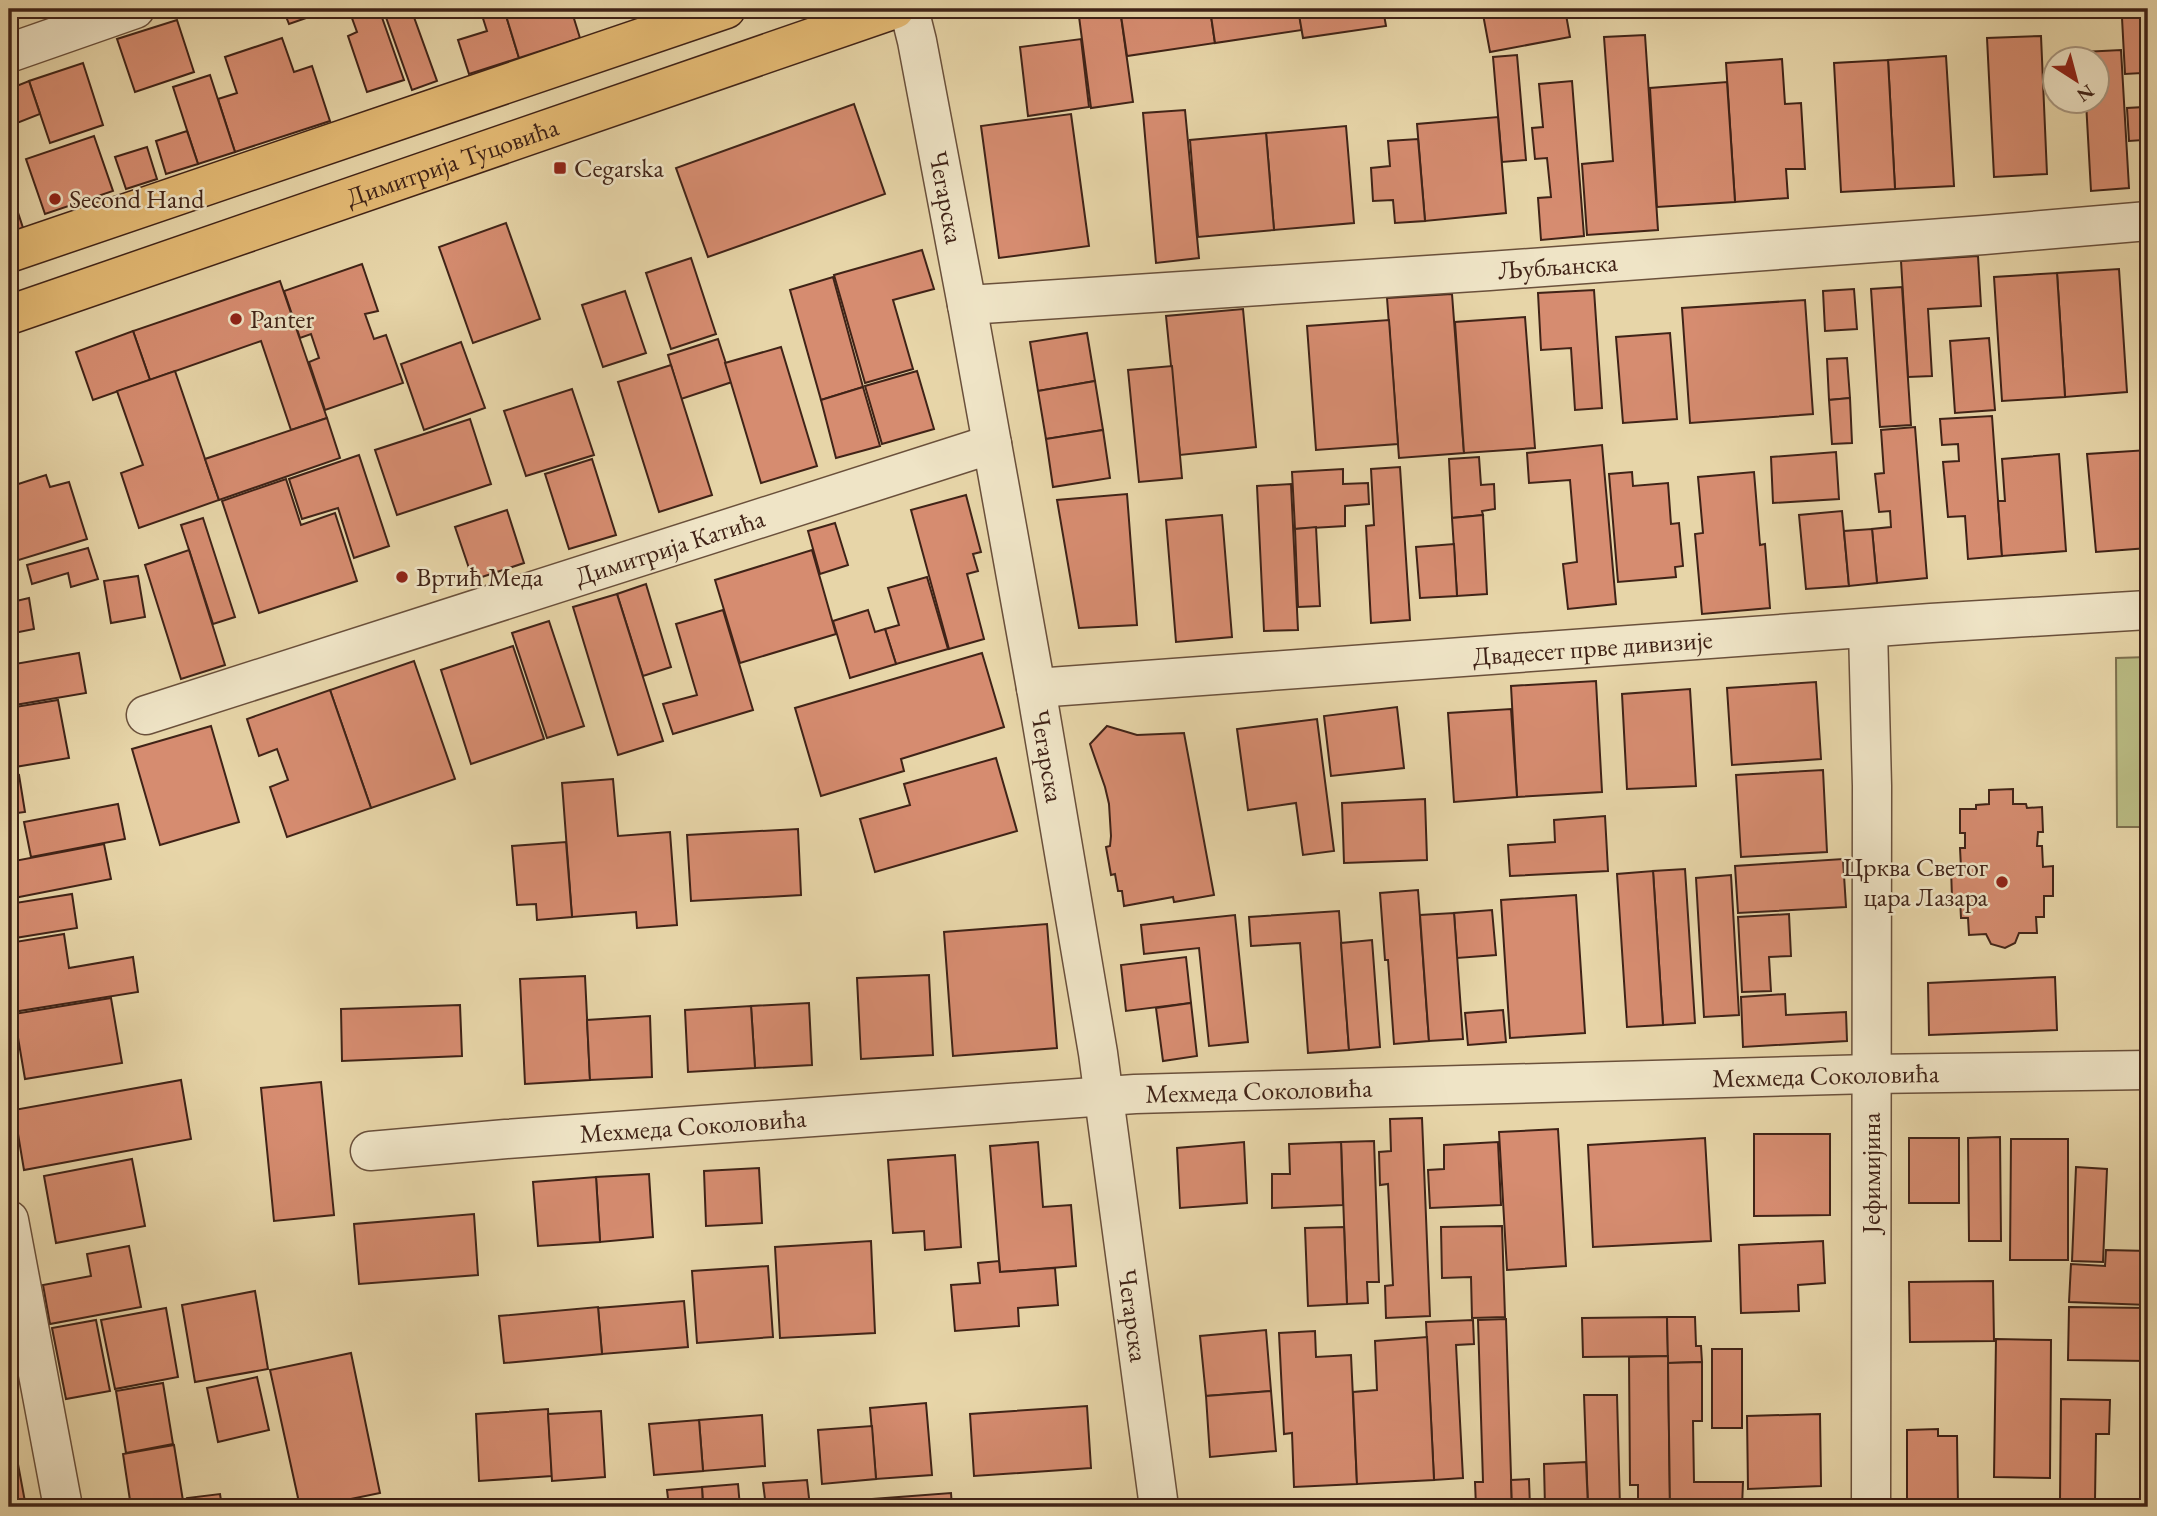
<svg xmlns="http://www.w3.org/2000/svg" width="2157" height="1516" viewBox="0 0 2157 1516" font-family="'EB Garamond',serif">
  <rect width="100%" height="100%" fill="#e7d5a8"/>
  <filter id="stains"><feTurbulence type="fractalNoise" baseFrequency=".00286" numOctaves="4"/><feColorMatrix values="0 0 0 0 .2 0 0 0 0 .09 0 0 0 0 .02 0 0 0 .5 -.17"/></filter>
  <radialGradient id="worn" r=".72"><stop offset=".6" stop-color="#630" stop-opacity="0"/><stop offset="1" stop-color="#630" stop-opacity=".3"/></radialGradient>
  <!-- green -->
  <polygon fill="#babc84" stroke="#7d704e" stroke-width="2" points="2148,657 2148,827 2117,827 2116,658"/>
  <!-- building -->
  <g fill="#d68c70" stroke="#402317" stroke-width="2">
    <polygon points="283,9 332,9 289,24"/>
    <polygon points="353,9 379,9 404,80 367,92 348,36 357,32 349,10"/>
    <polygon points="383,9 411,9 437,81 412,90"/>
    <polygon points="480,9 504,9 519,58 469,74 458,40 487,31"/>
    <polygon points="504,9 571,9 580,38 519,58"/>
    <polygon points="1078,9 1120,9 1133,102 1091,108"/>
    <polygon points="1120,9 1210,9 1215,43 1127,56"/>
    <polygon points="1210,9 1298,9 1302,30 1215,43"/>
    <polygon points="1298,9 1383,9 1386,26 1303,38"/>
    <polygon points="1482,9 1530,9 1530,11 1565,9 1570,37 1490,52"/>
    <polygon points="2148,16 2148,173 2145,173 2143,140 2129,141 2127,108 2144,107 2142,73 2125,74 2122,18"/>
    <polygon points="177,20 194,72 135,92 117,39"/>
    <polygon points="1645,35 1658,230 1587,235 1582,164 1613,161 1604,37"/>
    <polygon points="2041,36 2047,174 1994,177 1987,38"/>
    <polygon points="282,38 294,72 312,66 330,121 235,152 218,99 237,93 225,57"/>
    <polygon points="1081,39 1089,107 1028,116 1020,47"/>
    <polygon points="2121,50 2129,188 2091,191 2086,102 2098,102 2098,60 2083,60 2083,52"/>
    <polygon points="1517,55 1526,160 1502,162 1493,57"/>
    <polygon points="1946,56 1954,186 1895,189 1888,60"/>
    <polygon points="1782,59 1785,104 1801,103 1805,169 1786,169 1788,198 1735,202 1726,63"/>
    <polygon points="1888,60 1895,189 1841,192 1834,63"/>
    <polygon points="83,63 103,125 50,143 29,81"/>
    <polygon points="210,75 235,152 198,164 173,87"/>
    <polygon points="29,81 40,114 17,123 9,100 9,89"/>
    <polygon points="1572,81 1584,236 1541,240 1538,198 1551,197 1547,158 1535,159 1532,128 1543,127 1539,84"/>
    <polygon points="1727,82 1735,202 1657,207 1650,88"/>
    <polygon points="854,104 885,194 708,257 676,168"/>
    <polygon points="1185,110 1199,258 1156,263 1143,113"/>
    <polygon points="1071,114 1089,246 999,258 981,126"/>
    <polygon points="1498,117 1506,213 1425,221 1417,124"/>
    <polygon points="1346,126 1354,223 1274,230 1266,133"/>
    <polygon points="187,131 198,164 166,174 156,141"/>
    <polygon points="1266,133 1274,230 1198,237 1190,140"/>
    <polygon points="94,136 113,191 45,214 26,159"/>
    <polygon points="1418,139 1425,221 1395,223 1393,200 1373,201 1371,168 1390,166 1388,141"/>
    <polygon points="147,147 157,179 126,189 115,157"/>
    <polygon points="9,185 23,228 9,233"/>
    <polygon points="506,223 540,319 473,343 439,247"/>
    <polygon points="922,250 934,289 893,300 913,369 865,383 834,275"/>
    <polygon points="1978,256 1981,306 1928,309 1932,376 1908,377 1901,261"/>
    <polygon points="691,258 716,334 671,349 646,273"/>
    <polygon points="362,264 378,311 365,314 374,339 386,335 403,383 325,410 309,362 319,358 311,334 300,338 284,291"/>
    <polygon points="2119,269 2127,392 2065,397 2057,273"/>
    <polygon points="2057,273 2065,397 2002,401 1994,277"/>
    <polygon points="833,277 863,387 821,400 790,290"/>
    <polygon points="280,281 327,418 291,430 261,341 150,380 133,331"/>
    <polygon points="1902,287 1911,425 1880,427 1871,289"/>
    <polygon points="1854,289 1857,329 1825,331 1823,291"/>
    <polygon points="1594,290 1602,408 1575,410 1571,348 1541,350 1538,293"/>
    <polygon points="625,291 646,353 603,367 582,305"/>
    <polygon points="1452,294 1464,453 1399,458 1387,298"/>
    <polygon points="1805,300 1813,414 1690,423 1682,308"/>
    <polygon points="1243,309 1256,447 1180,455 1166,316"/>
    <polygon points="1525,317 1535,448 1464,453 1455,322"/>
    <polygon points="1389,320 1398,444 1316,450 1307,326"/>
    <polygon points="133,331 150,380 93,400 76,352"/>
    <polygon points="1087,333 1095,381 1038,391 1030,342"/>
    <polygon points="1670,333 1677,419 1623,423 1616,337"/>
    <polygon points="2148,334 2148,401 2143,335"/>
    <polygon points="1989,338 1995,410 1955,413 1950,341"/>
    <polygon points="718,339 732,382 681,399 668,355"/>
    <polygon points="461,342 485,408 424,430 401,364"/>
    <polygon points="781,347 817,466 761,483 725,363"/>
    <polygon points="1847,358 1850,398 1829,400 1827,359"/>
    <polygon points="671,365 712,495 659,512 618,382"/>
    <polygon points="1172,366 1182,478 1139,482 1128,370"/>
    <polygon points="175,371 219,500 139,528 121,473 143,465 117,391"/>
    <polygon points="917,371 934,429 882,444 865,386"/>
    <polygon points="1095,381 1103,430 1046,439 1038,391"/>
    <polygon points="863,387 880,446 836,458 821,400"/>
    <polygon points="572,389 594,455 526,476 504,411"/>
    <polygon points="1850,398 1852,443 1832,444 1829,400"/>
    <polygon points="1992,416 2002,556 1968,559 1965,516 1948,517 1943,462 1959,461 1958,444 1942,445 1940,419"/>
    <polygon points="327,418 340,458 219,500 205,459"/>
    <polygon points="470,419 491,484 397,515 375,450"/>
    <polygon points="1915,427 1927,578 1877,583 1872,529 1891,527 1890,511 1879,512 1875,474 1884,473 1881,430"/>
    <polygon points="1103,430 1110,478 1053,487 1046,439"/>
    <polygon points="1602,445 1616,604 1568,609 1563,564 1577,562 1570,480 1529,483 1527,453"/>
    <polygon points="2148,450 2148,548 2096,552 2087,454"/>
    <polygon points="1836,452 1839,499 1773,503 1771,457"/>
    <polygon points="2059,454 2066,551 2002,556 1998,501 2005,501 2002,459"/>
    <polygon points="359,455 389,546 354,558 338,508 302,519 289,479"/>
    <polygon points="1479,457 1481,485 1494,484 1495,509 1482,511 1483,515 1452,518 1449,459"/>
    <polygon points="592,459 616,535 569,549 545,474"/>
    <polygon points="1400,467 1410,620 1371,623 1366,526 1374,525 1371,469"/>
    <polygon points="1343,469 1343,484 1368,483 1369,504 1345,506 1345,526 1295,529 1292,472"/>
    <polygon points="1632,472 1633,486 1668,483 1671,524 1679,523 1683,566 1675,567 1676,577 1618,582 1609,474"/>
    <polygon points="1754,472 1760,545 1765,544 1770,608 1702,614 1695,534 1703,533 1698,477"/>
    <polygon points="46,475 50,487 69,482 87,539 9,563 9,487"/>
    <polygon points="286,479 301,525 335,513 357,581 259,613 222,501"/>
    <polygon points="1291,484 1298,630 1264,631 1257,486"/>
    <polygon points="1127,494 1137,625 1079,628 1057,500"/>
    <polygon points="966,495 981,552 973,554 978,571 967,574 984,639 949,649 911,510"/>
    <polygon points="507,510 524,563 473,580 455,527"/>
    <polygon points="1842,511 1849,586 1806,589 1799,515"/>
    <polygon points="1222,515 1232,637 1176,642 1166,520"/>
    <polygon points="1483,515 1487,594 1457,596 1452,518"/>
    <polygon points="203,518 235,617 213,624 181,525"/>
    <polygon points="835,523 848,565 820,574 808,531"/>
    <polygon points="1316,527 1320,606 1298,607 1295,529"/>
    <polygon points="1872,529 1877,583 1849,586 1844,531"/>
    <polygon points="1454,544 1457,596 1420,598 1416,547"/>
    <polygon points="88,548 98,579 71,587 68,573 32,584 27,565"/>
    <polygon points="189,550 225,665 181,679 145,565"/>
    <polygon points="812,550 836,634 740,663 715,580"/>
    <polygon points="138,576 145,617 111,623 104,581"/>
    <polygon points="927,577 948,649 896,664 885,629 899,625 888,588"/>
    <polygon points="646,584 671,667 643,676 617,594"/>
    <polygon points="9,588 12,602 29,598 34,629 9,634"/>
    <polygon points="617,594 663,741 618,755 573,607"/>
    <polygon points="723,610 753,710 673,734 663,704 697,695 676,624"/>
    <polygon points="868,610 875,632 885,629 896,664 850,678 833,621"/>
    <polygon points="549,621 584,726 547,738 512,633"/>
    <polygon points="513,646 544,739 471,764 441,670"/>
    <polygon points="79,653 86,693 9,706 9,665"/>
    <polygon points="982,653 1004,727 901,759 904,771 821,796 795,708"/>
    <polygon points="414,661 455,779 371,808 330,690"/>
    <polygon points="1596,681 1602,792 1517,797 1511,686"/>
    <polygon points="1816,682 1821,759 1732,765 1727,688"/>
    <polygon points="1690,689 1696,786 1627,789 1622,694"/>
    <polygon points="330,690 371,808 287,837 270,787 288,780 277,749 259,756 247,719"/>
    <polygon points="58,700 69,758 9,768 9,708"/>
    <polygon points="1397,707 1404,768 1331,776 1324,716"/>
    <polygon points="1511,709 1517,797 1454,802 1448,713"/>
    <polygon points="1317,719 1334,851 1303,855 1296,803 1248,810 1237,729"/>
    <polygon points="211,726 239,822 160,845 132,749"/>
    <polygon points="1107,726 1137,735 1184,733 1214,895 1174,902 1173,897 1124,906 1122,891 1118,891 1115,874 1111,875 1106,847 1110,846 1111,836 1109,804 1105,787 1090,744"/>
    <polygon points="996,758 1017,831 875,872 860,819 910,805 904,784"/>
    <polygon points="1823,770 1827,852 1741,857 1736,775"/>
    <polygon points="19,775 25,812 9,814 9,777"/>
    <polygon points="613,779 618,836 670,832 677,925 637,928 636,912 572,917 562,783"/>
    <polygon points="2013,789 2013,804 2026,804 2027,808 2042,807 2043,832 2038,832 2037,846 2042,846 2043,867 2053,866 2053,896 2044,896 2044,917 2036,917 2037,933 2019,933 2015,943 2005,948 1991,944 1986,934 1969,935 1968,918 1961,918 1960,898 1952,898 1951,868 1961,868 1960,848 1965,848 1965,833 1960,833 1960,809 1976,809 1976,805 1989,804 1989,790"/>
    <polygon points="1425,799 1427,860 1344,863 1342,803"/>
    <polygon points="118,804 125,839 31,857 24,822"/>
    <polygon points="1605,816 1608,871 1510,876 1508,845 1555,842 1554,820"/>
    <polygon points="798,829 801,895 691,901 687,835"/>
    <polygon points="566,842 572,917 537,920 536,904 517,905 512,846"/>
    <polygon points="104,844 111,879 9,899 9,862"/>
    <polygon points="1843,859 1846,907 1738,913 1735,866"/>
    <polygon points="1685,869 1695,1023 1663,1025 1653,871"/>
    <polygon points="1653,871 1663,1025 1627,1027 1617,874"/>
    <polygon points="1731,875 1739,1015 1704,1017 1696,878"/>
    <polygon points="1418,890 1429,1041 1394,1044 1388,960 1385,960 1380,893"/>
    <polygon points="72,894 77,928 9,939 9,904"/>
    <polygon points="1576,895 1585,1033 1510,1038 1501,900"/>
    <polygon points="1492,910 1496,955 1457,958 1454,913"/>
    <polygon points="1339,911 1349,1050 1308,1053 1300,943 1251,946 1249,917"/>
    <polygon points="1454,913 1463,1039 1429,1041 1420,915"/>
    <polygon points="1789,914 1791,956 1769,957 1771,991 1742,992 1738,917"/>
    <polygon points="1235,915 1248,1042 1209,1046 1199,948 1144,954 1141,925"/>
    <polygon points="1047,924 1057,1048 953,1056 944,932"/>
    <polygon points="64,934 69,968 133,957 138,992 13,1012 9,988 9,943"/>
    <polygon points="1372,940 1380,1047 1349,1050 1341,943"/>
    <polygon points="1186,957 1191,1003 1126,1011 1121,965"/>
    <polygon points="929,975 933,1055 861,1059 857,978"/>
    <polygon points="585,976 590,1080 525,1084 520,979"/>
    <polygon points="2055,977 2057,1030 1929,1035 1928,983"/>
    <polygon points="1785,994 1786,1015 1846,1012 1847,1041 1743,1047 1741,997"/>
    <polygon points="111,998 122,1063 25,1079 14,1014"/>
    <polygon points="809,1003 812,1065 755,1068 751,1006"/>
    <polygon points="1191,1003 1197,1056 1163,1061 1156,1008"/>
    <polygon points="460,1005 462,1056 342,1061 341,1009"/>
    <polygon points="751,1006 755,1068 688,1072 685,1010"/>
    <polygon points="1503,1010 1506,1042 1468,1045 1465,1013"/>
    <polygon points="650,1016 652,1077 590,1080 587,1020"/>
    <polygon points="181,1080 191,1139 24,1170 14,1110"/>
    <polygon points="321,1082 334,1215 274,1221 261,1088"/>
    <polygon points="1422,1118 1430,1316 1386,1318 1385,1286 1393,1285 1388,1184 1380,1185 1379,1152 1391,1151 1390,1119"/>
    <polygon points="1558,1129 1566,1266 1507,1270 1499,1132"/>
    <polygon points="1754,1134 1830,1134 1830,1215 1754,1216"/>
    <polygon points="2000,1137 2001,1241 1969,1241 1968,1138"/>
    <polygon points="1705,1138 1711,1241 1593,1247 1588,1145"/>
    <rect x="1909" y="1138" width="50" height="65"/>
    <polygon points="2011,1139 2068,1139 2068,1260 2010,1260"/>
    <polygon points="1374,1141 1379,1282 1367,1282 1368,1303 1347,1304 1341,1142"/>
    <polygon points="1038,1142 1043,1207 1071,1205 1076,1266 1000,1272 990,1146"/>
    <polygon points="1244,1142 1247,1203 1180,1208 1177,1148"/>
    <polygon points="1341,1142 1343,1205 1272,1208 1272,1174 1290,1174 1289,1144"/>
    <polygon points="1498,1142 1501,1205 1430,1208 1428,1170 1444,1169 1444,1145"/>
    <polygon points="955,1155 961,1247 925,1250 924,1231 893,1233 888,1160"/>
    <polygon points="132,1159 145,1226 56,1243 44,1176"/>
    <polygon points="2076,1167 2107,1169 2103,1262 2072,1261"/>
    <polygon points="759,1168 762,1223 706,1226 704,1171"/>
    <polygon points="649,1174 653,1237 600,1242 596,1177"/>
    <polygon points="596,1177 600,1242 538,1246 533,1182"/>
    <polygon points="474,1214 478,1275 359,1284 354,1224"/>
    <polygon points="1502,1226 1505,1317 1472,1318 1471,1277 1442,1278 1441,1227"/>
    <polygon points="1344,1227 1347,1304 1308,1306 1305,1228"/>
    <polygon points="871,1241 875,1333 780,1338 775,1247"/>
    <polygon points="1823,1241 1825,1283 1798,1285 1799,1311 1741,1313 1739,1245"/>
    <polygon points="129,1246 141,1307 50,1324 43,1285 91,1276 87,1254"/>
    <polygon points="2106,1250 2148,1251 2148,1305 2069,1302 2071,1264 2105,1266"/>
    <polygon points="999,1261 1000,1272 1055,1268 1058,1305 1018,1308 1019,1326 955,1331 951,1285 980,1283 978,1263"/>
    <polygon points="768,1266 773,1337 697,1343 692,1271"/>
    <polygon points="1993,1281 1994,1341 1910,1342 1909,1282"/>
    <polygon points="255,1291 268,1369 195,1382 182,1305"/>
    <polygon points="684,1301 688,1347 602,1354 598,1308"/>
    <polygon points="598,1307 602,1354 504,1363 499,1316"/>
    <polygon points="2069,1307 2148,1308 2148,1361 2068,1360"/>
    <polygon points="166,1308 178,1377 115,1389 101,1320"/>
    <polygon points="1667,1317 1668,1356 1583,1357 1582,1318"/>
    <polygon points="1667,1317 1695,1317 1696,1346 1701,1346 1702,1362 1668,1363"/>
    <polygon points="1506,1319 1512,1507 1476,1507 1475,1482 1483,1482 1478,1320"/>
    <polygon points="96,1320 110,1391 66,1399 52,1328"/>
    <polygon points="1473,1320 1474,1344 1456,1345 1463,1478 1434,1480 1426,1322"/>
    <polygon points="1266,1330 1271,1391 1206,1396 1200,1336"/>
    <polygon points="1315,1331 1316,1357 1351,1355 1357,1484 1294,1487 1292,1433 1284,1434 1279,1333"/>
    <polygon points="1427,1337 1434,1480 1357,1484 1353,1392 1377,1390 1375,1341"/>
    <polygon points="1996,1339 2051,1340 2050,1478 1994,1477"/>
    <rect x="1712" y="1349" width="30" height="79"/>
    <polygon points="351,1353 380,1493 312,1507 300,1507 270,1370"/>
    <polygon points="1668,1356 1670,1507 1638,1507 1638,1485 1630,1485 1629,1357"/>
    <polygon points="1702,1362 1702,1421 1693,1421 1694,1482 1743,1482 1742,1507 1670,1507 1668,1363"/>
    <polygon points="257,1377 269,1430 218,1442 207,1388"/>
    <polygon points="163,1383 173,1444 126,1453 116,1391"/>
    <polygon points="1271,1391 1276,1451 1210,1457 1206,1396"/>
    <polygon points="1584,1395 1617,1395 1620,1507 1588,1507"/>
    <polygon points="2061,1399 2110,1400 2109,1434 2096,1434 2095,1501 2060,1501"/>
    <polygon points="926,1403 932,1475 876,1479 870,1408"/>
    <polygon points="1087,1406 1091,1468 974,1476 970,1414"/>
    <polygon points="548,1409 552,1476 479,1481 476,1414"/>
    <polygon points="601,1411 605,1477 552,1481 548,1414"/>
    <polygon points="1820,1414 1821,1486 1748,1489 1747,1416"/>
    <polygon points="762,1415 765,1466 703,1471 699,1420"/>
    <polygon points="9,1416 26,1507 9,1507"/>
    <polygon points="699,1420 703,1471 654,1475 649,1424"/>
    <polygon points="872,1426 876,1479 822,1484 818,1430"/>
    <polygon points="1938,1429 1938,1436 1957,1436 1958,1505 1907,1507 1907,1430"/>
    <polygon points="174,1445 184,1507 131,1507 123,1454"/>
    <polygon points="1586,1462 1588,1507 1545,1507 1544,1464"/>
    <polygon points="1529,1479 1530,1507 1512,1507 1511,1480"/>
    <polygon points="807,1480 810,1507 766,1507 763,1483"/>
    <polygon points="738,1484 740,1507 703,1507 702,1487"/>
    <polygon points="702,1487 703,1507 669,1507 667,1490"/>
    <polygon points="951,1493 952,1507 874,1507 873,1499"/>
    <polygon points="220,1494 222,1507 188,1507 187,1498"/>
  </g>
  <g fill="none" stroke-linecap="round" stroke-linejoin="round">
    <defs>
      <g id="minor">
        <path id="s1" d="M909,9L917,41L967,305L1036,688L1098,1053L1159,1507"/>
        <polyline points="9,53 135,9"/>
        <path id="s2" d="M967,305L1489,271L1984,235L2148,221"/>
        <polyline points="1868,629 1872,786 1871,1507"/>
        <path id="s3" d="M1036,688L1931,623L2148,610"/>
        <path id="s4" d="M146,715L992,444"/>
        <path id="s5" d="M370,1151L506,1139L1135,1094L1871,1074L2148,1070"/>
        <polyline points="9,1220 63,1507"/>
      </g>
      <g id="major">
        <polyline points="9,253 726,9"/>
        <path id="s6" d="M9,315L895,9"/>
      </g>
    </defs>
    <!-- minor casing -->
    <use href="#minor" stroke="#6a503b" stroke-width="41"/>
    <!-- major casing -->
    <use href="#major" stroke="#402317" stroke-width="41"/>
    <!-- minor -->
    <use href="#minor" stroke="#efe4c6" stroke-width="38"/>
    <!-- major -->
    <use href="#major" stroke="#e4ba74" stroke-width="38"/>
  </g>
  <!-- markers -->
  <g fill="#8f2418" stroke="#efe4c6" stroke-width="2.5">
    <rect x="553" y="161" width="14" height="14" rx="3.5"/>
    <circle cx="55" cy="199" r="7"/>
    <circle cx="236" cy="319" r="7"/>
    <circle cx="402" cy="577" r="7"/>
    <circle cx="2002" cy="882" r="7"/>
  </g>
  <g text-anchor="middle" stroke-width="5" stroke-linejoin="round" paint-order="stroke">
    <!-- street labels -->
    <g font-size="26" fill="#402317" stroke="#efe4c6">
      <text dy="9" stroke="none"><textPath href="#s6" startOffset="469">Димитрија Туцовића</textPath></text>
      <text dy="9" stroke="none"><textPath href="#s1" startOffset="192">Чегарска</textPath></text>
      <text dy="9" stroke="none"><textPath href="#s2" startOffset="592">Љубљанска</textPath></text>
      <text dy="9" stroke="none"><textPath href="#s4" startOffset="550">Димитрија Катића</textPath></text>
      <text dy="9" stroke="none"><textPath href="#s3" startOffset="558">Двадесет прве дивизије</textPath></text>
      <text dy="9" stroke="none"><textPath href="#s1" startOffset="760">Чегарска</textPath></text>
      <text dy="9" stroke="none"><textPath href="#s5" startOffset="1458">Мехмеда Соколовића</textPath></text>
      <text dy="9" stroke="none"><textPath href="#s5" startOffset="891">Мехмеда Соколовића</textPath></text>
      <text dy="9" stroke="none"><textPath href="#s5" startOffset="324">Мехмеда Соколовића</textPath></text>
      <text transform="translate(1871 1173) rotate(-90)" y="9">Јефимијина</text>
      <text dy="9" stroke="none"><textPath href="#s1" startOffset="1326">Чегарска</textPath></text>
    </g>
    <!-- poi labels -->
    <g font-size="26" fill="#402317" stroke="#efe4c6" text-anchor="start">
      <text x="574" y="177">Cegarska</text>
      <text x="69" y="208">Second Hand</text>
      <text x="250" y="328">Panter</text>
      <text x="416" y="586">Вртић Меда</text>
      <text x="1988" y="876" text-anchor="end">Црква Светог<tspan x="1988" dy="30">цара Лазара</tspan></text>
    </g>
  </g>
  <!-- margin -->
  <rect width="2157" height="1516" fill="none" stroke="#e7d5a8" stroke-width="35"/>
  <rect x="10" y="10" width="2136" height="1495" fill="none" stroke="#402317" stroke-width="3.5"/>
  <rect x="18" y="18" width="2122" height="1481" fill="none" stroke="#402317" stroke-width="2"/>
  <!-- north arrow -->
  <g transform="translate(2076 80) rotate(144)"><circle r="33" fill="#efe4c6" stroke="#a99780" stroke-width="2"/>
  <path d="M0-5L12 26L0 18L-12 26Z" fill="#8f2418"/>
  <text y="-10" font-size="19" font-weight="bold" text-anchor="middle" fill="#402317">N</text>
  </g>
  <rect width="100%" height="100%" filter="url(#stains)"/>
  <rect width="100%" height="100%" fill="url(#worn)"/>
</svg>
